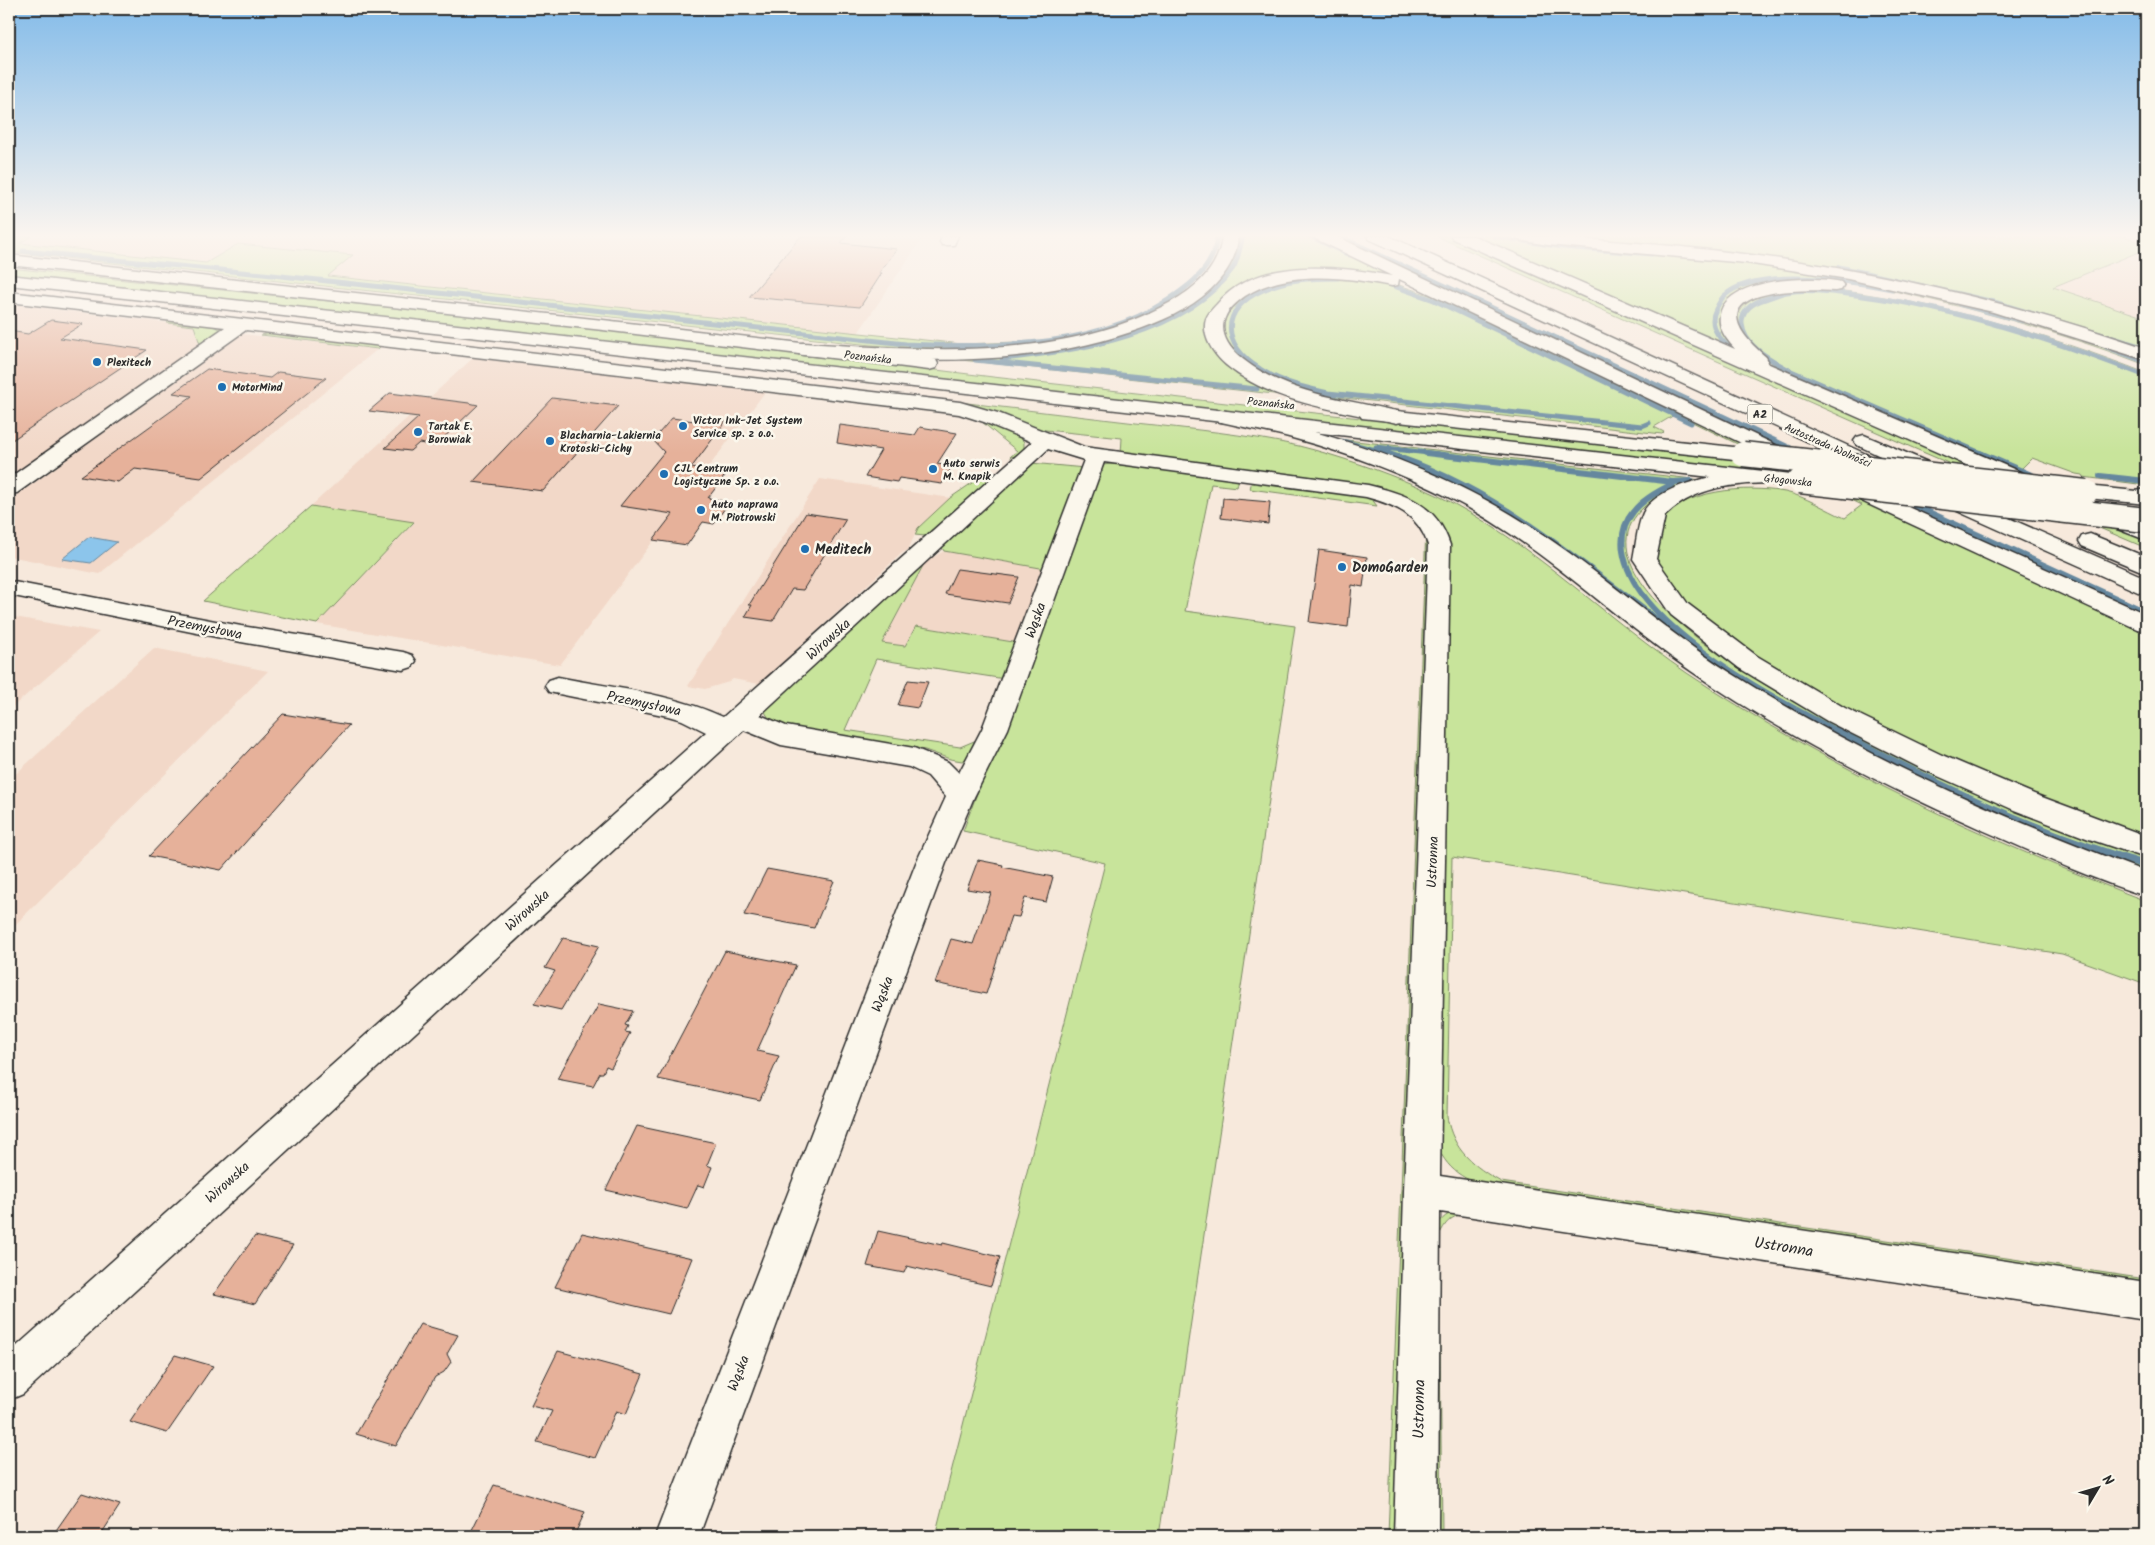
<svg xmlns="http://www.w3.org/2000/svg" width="2155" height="1545" viewBox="0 0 2155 1545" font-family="Kalam,sans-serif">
  <rect width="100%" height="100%" fill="#f7e9dc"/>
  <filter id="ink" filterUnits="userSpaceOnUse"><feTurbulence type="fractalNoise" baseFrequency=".02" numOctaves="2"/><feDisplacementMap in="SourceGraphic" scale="10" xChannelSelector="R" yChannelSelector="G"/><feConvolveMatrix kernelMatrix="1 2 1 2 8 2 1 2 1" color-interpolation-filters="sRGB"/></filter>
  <g filter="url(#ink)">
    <!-- built -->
    <g fill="#f2d8c8">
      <polygon points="32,236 924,236 858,333 327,276 352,255 238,244 206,263 19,243"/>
      <polygon points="1866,236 2146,236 2146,320"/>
      <polygon points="9,304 194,326 200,344 9,478"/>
      <polygon points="242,334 378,349 99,574 9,556 9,501"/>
      <polygon points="473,358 765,392 560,665 317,624 414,523 311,506"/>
      <polygon points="820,479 951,498 918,528 908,550 902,553 759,684 733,679 729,682 705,689 688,686"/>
      <polygon points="944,551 1046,569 1019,643 916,626 905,646 882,643 925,562"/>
      <polygon points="9,616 99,632 9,710"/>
      <polygon points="154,648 268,671 9,931 9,780"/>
    </g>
    <!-- green -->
    <g fill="#c8e49b" stroke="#7a8863">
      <polygon points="9,236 32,236 20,243 206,263 238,244 353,255 328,276 962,344 1015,342 1017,347 948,350 871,345 9,252"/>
      <path d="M1238,236H1316L1390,275L1357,270L1312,269L1233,290L1217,303L1211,313L1221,360L1244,378L1283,395L961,360L1019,356L1073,347L1209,290C1225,274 1236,260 1238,236Z"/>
      <polygon points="1436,236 1450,236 1740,365 2146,539 2146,548 1897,441"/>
      <path d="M1466,236H1505L1533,241L1760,262L1938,296L2146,357V365C2076,338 2004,317 1932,300C1902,293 1869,284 1838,283C1819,282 1800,285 1781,286C1761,287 1731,286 1721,309C1713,327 1728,342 1740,354Z"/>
      <polygon points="1543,236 2124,236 2146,245 2146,249 2053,287 2146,318 2146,351 2121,342 1904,282"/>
      <polygon points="9,268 483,317 742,346 993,377 1674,453 1757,462 1777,472 9,276"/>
      <path d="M1324,276L1387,281L1435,297L2146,631V840L2065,813L1843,712L1697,619L1650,556C1652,547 1652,530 1657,523C1683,489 1746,485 1785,492C1805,496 1826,510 1845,518L1862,505L1676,414L1654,427L1664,432L1662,434L1327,396C1303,392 1277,383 1256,371C1250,368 1246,363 1241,359C1208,329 1227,299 1264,286C1283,279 1304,278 1324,276Z"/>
      <path d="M1826,289C1930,299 2049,335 2146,373V485L2083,477L2082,475L2076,474L2032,458L2020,470L2011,469L1788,372L1764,358L1744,340L1737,318C1749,285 1797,290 1826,289Z"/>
      <polygon points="170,321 212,326 221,329 200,344 194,326 167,323"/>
      <polygon points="272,333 382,345 378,349 261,335"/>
      <path d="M959,402C1018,409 1077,416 1136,423C1190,429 1245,434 1299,446C1339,456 1379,470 1417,486C1519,529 1597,612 1687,673C1831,769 1986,840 2146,901V984L2062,954L1452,857L1447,1117C1453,1150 1473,1166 1501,1182L2146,1279V1289L1503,1192C1475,1183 1453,1178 1439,1150L1447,540C1441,514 1425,509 1403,498L1121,454L1122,438L1036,429Z"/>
      <polygon points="976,417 1019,436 1024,442 1024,450 1017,456 1010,457 1017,451"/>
      <path d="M1329,438L1702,480C1685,486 1665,491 1650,502C1526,596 1938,778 1998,803C2046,824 2095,843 2146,858V876L2049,840L1980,810L1752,691L1554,546Z"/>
      <polygon points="1031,463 1085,468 1046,569 944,551 941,546"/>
      <polygon points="1112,464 1239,478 1237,487 1211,484 1185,611 1295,626 1159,1536 935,1536 1105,863 963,831 1097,471 1102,465"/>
      <polygon points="988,472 996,474 925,536 915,535 918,528 950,498"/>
      <polygon points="1252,480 1371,498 1377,506 1250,489"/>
      <polygon points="311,506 414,522 317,624 203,601"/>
      <polygon points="1426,527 1430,532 1405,1536 1388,1536"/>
      <polygon points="928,558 930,559 925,562 882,643 905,646 916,626 1019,643 1005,679 876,659 845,730 960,747 986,736 969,758 962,761 950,759 925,750 782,725 770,720 765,712 767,707"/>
      <path d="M1460,1210L1474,1212C1454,1215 1447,1218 1439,1236L1442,1536H1425L1431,1246C1433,1228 1441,1214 1460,1210Z"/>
    </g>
    <!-- water -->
    <polygon fill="#8cc5eb" stroke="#65879e" points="89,537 117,542 91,563 62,559"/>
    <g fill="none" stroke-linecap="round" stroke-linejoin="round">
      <!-- stream-far2 -->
      <g stroke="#65879e" stroke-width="5">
        <polyline points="1310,236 1349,255"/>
        <polyline points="1339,236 1797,451"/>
        <polyline points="1494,236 1562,247 1652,254"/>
        <path d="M23,251L263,274L906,344C997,348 1105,349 1181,291C1200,277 1215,261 1217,236"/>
        <polyline points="1839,267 1994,302 2146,348"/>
        <path d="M1338,278C1313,278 1286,279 1263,290C1219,309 1221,345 1260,369C1280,382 1305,388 1328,393L1642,426L1649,423"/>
        <polyline points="1385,283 1434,300 1691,423"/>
        <polyline points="1959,304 2023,321"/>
        <polyline points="2106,347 2146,362"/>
        <path d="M1733,351C1721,341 1707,325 1716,309C1718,305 1721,299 1724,296C1756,266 1852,281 1892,289"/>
        <path d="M1002,359C1078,351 1185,335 1233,268C1238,260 1240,246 1243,236"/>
        <polyline points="975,360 1257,389"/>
        <polyline points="1342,441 1390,454"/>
        <polyline points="1376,447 1437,454"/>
        <path d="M1983,454L1789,370C1772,360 1744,347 1742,324C1741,310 1754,302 1765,299C1772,297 1780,293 1787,292C1811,288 1839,293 1863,296C1960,309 2055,341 2146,376"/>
      </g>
      <!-- stream-far1 -->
      <g stroke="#65879e" stroke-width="6">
        <path d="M1386,453C1494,486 1578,561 1667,627"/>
        <polyline points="1426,453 1673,482 1692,481"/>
        <polyline points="1980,453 2036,477"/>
        <polyline points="2100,476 2146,481"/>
        <path d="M1673,484C1658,491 1643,499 1633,512C1624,523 1621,537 1623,551C1634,627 1776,699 1838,732"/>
        <polyline points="1907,502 2146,612"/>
      </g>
      <!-- stream -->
      <path stroke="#65879e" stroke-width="8" d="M1836,731C1934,784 2038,834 2146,865"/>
    </g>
    <!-- building -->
    <g fill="#e6b19a" stroke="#2b2b2b">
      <polygon points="801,236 847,236 841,243 897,249 879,273 882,273 860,307 749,297"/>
      <polygon points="51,320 83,324 60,338 147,350 9,442 9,331 28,334"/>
      <polygon points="207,369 270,378 278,372 326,378 201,478 135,469 118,482 81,476 192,396 173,393"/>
      <polygon points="390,393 469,403 478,405 435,446 419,443 410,451 385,448 419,417 369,411"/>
      <polygon points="552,398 618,406 543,491 473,482"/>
      <polygon points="672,418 702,422 704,419 726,421 691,468 727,473 708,498 729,502 714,524 703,522 687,545 653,540 673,514 620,506 664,452 653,440"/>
      <polygon points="840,425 915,435 920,427 957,433 937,464 952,466 942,484 899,478 897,482 865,477 881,450 837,443"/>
      <polygon points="1223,498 1270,502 1268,524 1221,518"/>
      <polygon points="806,513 846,519 803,590 792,589 773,621 745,617 752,605 749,605"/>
      <polygon points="1319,550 1367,557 1363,587 1352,585 1348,627 1309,622"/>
      <polygon points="957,569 1019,577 1008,603 945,594"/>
      <polygon points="908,680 928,682 918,708 898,705"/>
      <polygon points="283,714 349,725 221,870 149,856"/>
      <polygon points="978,860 1003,865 1002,867 1053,877 1046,902 1025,898 1019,917 1011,916 986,994 935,983 951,939 973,944 991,893 967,889"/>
      <polygon points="767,869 834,881 814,928 744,915"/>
      <polygon points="563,938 599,946 561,1010 534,1004 555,971 545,968"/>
      <polygon points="725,951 796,965 757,1051 779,1056 760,1100 658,1079"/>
      <polygon points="599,1004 633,1011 625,1025 628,1026 625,1032 630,1033 611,1068 606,1066 603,1073 600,1073 593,1086 557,1079"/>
      <polygon points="637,1126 716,1143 707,1165 712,1167 704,1187 698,1185 687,1209 606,1190"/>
      <polygon points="878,1231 942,1245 943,1243 1000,1257 991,1286 907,1266 904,1273 867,1266"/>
      <polygon points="582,1233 692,1258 669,1314 555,1287"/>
      <polygon points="255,1236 293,1245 255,1304 214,1294"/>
      <polygon points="420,1324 458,1335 447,1354 451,1362 444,1372 435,1377 396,1446 356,1434"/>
      <polygon points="558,1351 643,1374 626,1414 616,1411 595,1458 537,1442 552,1411 531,1406"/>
      <polygon points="175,1355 213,1366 167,1433 130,1422"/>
      <polygon points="494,1485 585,1512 574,1536 469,1536"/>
      <polygon points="82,1493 120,1505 100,1536 52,1536"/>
    </g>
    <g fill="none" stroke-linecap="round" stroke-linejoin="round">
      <defs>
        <g id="minor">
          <polygon points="942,236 958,236 954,245 942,245 940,242"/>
          <path d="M9,292L960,402L998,413L1084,447L1368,485C1406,494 1437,504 1450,545L1440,1176L2146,1282V1320L1440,1212L1438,1536H1394L1404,1191L1428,545C1418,514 1395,505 1366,497L1104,462L1008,729L974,797L946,863L699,1536H655L916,863L946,797L928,776L909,767L781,745L744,730L23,1394L9,1400V1353L706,732L682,720L668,716L549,692L545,686L549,680L558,677C613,688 671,693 723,717L1032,442L984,422L959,414L246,330L17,493L9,494V478L225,327L9,302ZM1048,449L1084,460L982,729L959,773L948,762L914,748L786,726L760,715Z"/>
          <polygon points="9,581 241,626 403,652 412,655 416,661 412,667 403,670 241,642 9,595"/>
        </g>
        <g id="major">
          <polygon points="9,255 603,320 929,358 936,360 938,364 936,368 929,370 603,330 9,265"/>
          <polygon points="9,275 1800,475 1808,476 1811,481 1808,486 1800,487 9,285"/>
          <polygon points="1369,408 1743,448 1750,450 1753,454 1750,458 1743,460 1362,418 1359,414 1362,410"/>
          <polygon points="2086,486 2146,492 2146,504 2078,497 2075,492 2078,487"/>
        </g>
        <g id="highway">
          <path d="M1222,236H1238C1237,258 1226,274 1211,289C1189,310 1160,322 1131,332C1025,368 914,361 803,355L796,353L794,349L796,345L803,343C924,350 1061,363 1171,302C1196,288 1220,267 1222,236Z"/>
          <path d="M1314,236H1336L1797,455L1800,459L1797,463L1790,465L1783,463L1399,279L1398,285L1392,286C1345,277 1287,269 1245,296C1237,302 1228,309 1225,318C1219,332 1228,346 1238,355C1283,395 1348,399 1404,413L1407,417L1404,421L1397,423C1340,410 1273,404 1226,365C1214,355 1201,336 1206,319C1208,313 1213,308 1217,304C1256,256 1339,266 1392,276L1316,239Z"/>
          <polygon points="1367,236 1389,236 1890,465 1894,469 1890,473 1883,475 1876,473 1369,239"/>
          <path d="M1451,236H1474L1735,349C1729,342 1721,333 1720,323C1714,277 1813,275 1841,282L1844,286L1841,290L1835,291C1788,288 1688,291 1766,357L1768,361L1767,363L2039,480L2042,485L2039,490L2031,491L2023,490L1453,239Z"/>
          <path d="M1512,236C1554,236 1595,240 1637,243C1816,257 1976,290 2146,348V360L1993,312L1848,279L1746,263L1548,245L1514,239Z"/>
          <path d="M1220,410C1335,432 1447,469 1545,536C1609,579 1666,632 1731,673C1861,756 2002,818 2146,872V896C2098,881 2050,860 2003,839C1895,792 1788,738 1691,671C1610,615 1541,545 1454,500C1404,474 1350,454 1296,439C1268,431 1240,427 1213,420L1210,416L1213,412Z"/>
          <polygon points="1864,435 1949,471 1952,476 1949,481 1941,482 1933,481 1857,445 1854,441 1857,437"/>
          <path d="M1753,471L1775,472L1778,477L1775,482C1763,484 1751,483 1739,485C1712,487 1685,496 1665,516L1656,559L1688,604L1757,656L1845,708L1942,755L2034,794L2146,836V858L2089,839L2014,810L1922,769L1827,721L1739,668L1671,615L1633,559C1636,545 1637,526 1643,513C1657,484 1723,473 1753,471Z"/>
          <polygon points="1850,481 2146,614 2146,631 2137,629 1842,492 1839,487 1842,482"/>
          <polygon points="2146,489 2146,502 2131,502 2128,497 2131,492"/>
          <polygon points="1947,491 2146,578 2146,594 2138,592 1939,503 1936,498 1939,493"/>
          <polygon points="2107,510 2146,525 2146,540 2099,522 2096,517 2099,512"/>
          <polygon points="2090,534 2146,557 2146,573 2082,546 2079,541 2082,536"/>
        </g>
      </defs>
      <!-- minor casing -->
      <use href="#minor" stroke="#2b2b2b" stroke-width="3"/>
      <!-- major casing -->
      <use href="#major" stroke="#2b2b2b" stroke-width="3"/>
      <!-- highway casing -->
      <use href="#highway" stroke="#2b2b2b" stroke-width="3"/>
      <!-- minor -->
      <use href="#minor" fill="#fbf7ec" fill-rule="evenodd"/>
      <!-- major -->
      <use href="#major" fill="#fbf7ec" fill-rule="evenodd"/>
      <!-- highway -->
      <use href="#highway" fill="#fbf7ec" fill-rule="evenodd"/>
      <defs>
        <g id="major-bridge">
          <polyline points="1743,454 2086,492"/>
          <polyline points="1800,481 2146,520"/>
        </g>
      </defs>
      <!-- major-bridge casing -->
      <use href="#major-bridge" stroke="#2b2b2b" stroke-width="27" stroke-linecap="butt"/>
      <!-- major-bridge -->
      <use href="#major-bridge" stroke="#fbf7ec" stroke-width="24"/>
    </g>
  </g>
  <!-- sky -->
  <linearGradient id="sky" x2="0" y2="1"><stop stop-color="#83bbe9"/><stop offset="0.52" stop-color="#fbf5ef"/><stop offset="1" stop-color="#fbf5ef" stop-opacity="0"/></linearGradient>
  <rect width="2155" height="453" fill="url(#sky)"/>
  <!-- markers -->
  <g fill="#1f6fb2" stroke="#fbf7ec" stroke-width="2">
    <circle cx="97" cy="362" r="5"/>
    <circle cx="222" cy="387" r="5"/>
    <circle cx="683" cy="426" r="5"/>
    <circle cx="418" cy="432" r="5"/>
    <circle cx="550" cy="441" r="5"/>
    <circle cx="933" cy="469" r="5"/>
    <circle cx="664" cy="474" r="5"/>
    <circle cx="701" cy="510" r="5"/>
    <circle cx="805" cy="549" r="5"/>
    <circle cx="1342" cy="567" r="5"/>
  </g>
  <g text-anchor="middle" stroke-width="5" stroke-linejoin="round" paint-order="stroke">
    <!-- far-street labels -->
    <g font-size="11" fill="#2b2b2b" stroke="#fbf7ec">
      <text transform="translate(868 357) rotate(7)" y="4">Poznańska</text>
      <text transform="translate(1271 403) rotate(6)" y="4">Poznańska</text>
      <text transform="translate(1828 445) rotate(24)" y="4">Autostrada Wolności</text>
      <text transform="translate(1788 480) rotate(6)" y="4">Głogowska</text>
    </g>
    <!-- far-poi labels -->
    <g font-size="11" font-weight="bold" fill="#2b2b2b" stroke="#fbf7ec" text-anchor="start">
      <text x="107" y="366">Plexitech</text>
      <text x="232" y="391">MotorMind</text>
      <text x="693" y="424">Victor Ink-Jet System<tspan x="693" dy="13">Service sp. z o.o.</tspan></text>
      <text x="428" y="430">Tartak E.<tspan x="428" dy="13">Borowiak</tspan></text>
      <text x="560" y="439">Blacharnia-Lakiernia<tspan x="560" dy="13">Krotoski-Cichy</tspan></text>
      <text x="943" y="467">Auto serwis<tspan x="943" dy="13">M. Knapik</tspan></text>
      <text x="674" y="472">CJL Centrum<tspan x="674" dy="13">Logistyczne Sp. z o.o.</tspan></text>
      <text x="711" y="508">Auto naprawa<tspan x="711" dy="13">M. Piotrowski</tspan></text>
    </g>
    <!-- shield labels -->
    <rect fill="#fbf7ec" stroke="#696865" stroke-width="1" x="1747.5" y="404.5" width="25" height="19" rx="4"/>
    <g font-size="12" font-weight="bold" fill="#2b2b2b">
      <text x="1760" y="418">A2</text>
    </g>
    <!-- poi labels -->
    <g font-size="14" font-weight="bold" fill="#2b2b2b" stroke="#fbf7ec" text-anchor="start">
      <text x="815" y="554">Meditech</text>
      <text x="1352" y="572">DomoGarden</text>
    </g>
    <!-- street labels -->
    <g font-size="14" fill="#2b2b2b" stroke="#fbf7ec">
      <text transform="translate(1035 620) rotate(-70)" y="5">Wąska</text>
      <text transform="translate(205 627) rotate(11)" y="5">Przemysłowa</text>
      <text transform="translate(828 639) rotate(-42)" y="5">Wirowska</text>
      <text transform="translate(644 703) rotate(12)" y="5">Przemysłowa</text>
      <text transform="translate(1432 862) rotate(-88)" y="5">Ustronna</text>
      <text transform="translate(527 910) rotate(-42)" y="5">Wirowska</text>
      <text transform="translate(882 994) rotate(-69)" y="5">Wąska</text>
      <text transform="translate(227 1182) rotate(-42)" y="5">Wirowska</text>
      <text transform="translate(738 1373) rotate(-69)" y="5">Wąska</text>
    </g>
    <!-- near-street labels -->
    <g font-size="16" fill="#2b2b2b" stroke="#fbf7ec">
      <text transform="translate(1784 1246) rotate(9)" y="6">Ustronna</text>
      <text transform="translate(1418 1409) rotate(-89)" y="6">Ustronna</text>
    </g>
  </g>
  <!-- margin -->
  <rect width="2155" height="1545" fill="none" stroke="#fbf7ec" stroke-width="30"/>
  <rect x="15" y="15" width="2125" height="1515" fill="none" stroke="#2b2b2b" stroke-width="2" filter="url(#ink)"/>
  <!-- north arrow -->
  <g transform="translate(2098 1488) rotate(52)" stroke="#fbf7ec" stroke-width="4" paint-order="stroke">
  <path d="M0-4L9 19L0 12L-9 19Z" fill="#2b2b2b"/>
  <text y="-8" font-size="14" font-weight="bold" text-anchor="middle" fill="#2b2b2b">N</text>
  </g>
</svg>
